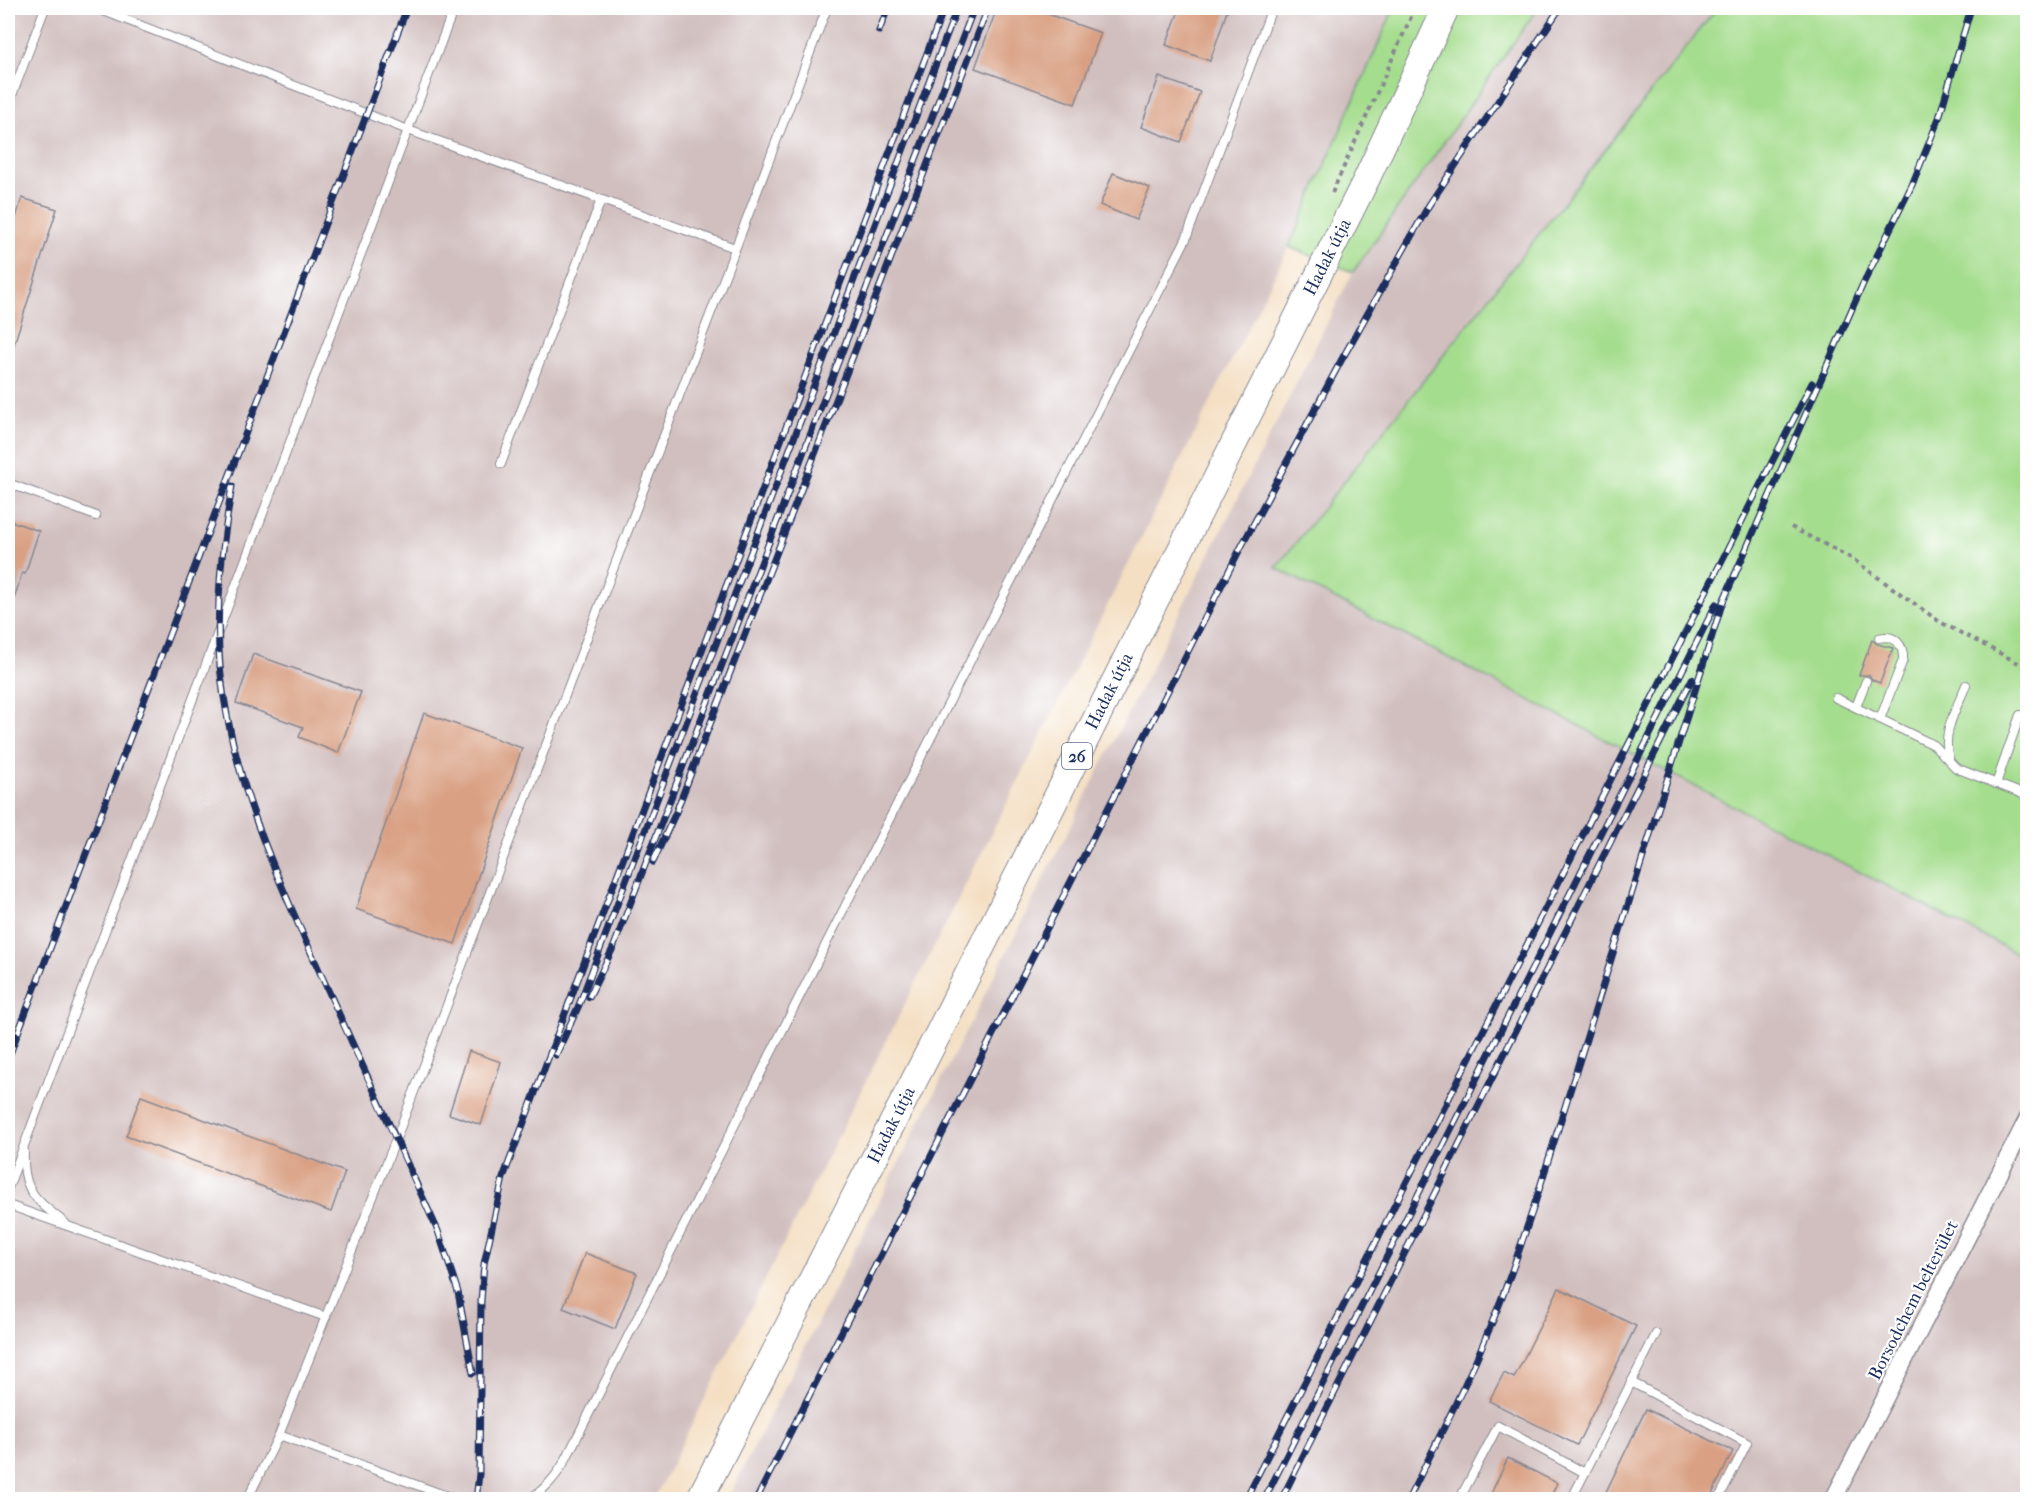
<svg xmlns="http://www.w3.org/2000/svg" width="2035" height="1507" viewBox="0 0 2035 1507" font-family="'IM FELL French Canon',serif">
  <rect width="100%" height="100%" fill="#fff"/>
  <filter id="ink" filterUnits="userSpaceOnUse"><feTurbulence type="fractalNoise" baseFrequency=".0167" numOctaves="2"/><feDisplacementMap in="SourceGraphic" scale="12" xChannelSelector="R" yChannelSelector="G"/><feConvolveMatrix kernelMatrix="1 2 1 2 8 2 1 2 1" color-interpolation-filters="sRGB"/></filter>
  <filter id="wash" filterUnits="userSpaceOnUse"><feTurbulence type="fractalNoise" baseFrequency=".008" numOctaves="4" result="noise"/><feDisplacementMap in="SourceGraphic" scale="24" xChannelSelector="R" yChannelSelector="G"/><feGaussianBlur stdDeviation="1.35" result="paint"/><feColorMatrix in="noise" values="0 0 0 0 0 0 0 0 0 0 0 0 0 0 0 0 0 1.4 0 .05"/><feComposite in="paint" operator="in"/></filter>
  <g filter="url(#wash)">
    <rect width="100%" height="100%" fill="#f4dfc3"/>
    <!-- industrial -->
    <g fill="#d1bfbf">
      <polygon points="8,8 1394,8 1289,247 654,1499 8,1499"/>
      <polygon points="1538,8 1717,8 1276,568 2027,959 2027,1499 727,1500 1353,272"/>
    </g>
    <!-- green -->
    <g fill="#a5dd8e" stroke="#608676" stroke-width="1.5">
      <polygon points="1394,8 1538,8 1353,272 1289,247"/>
      <polygon points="1717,8 2027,8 2027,959 1276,568"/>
    </g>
    <g id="blocks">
      <!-- building -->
      <g fill="#d9a083">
        <polygon points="997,8 1031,8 1101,33 1075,104 975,68"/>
        <polygon points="1180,8 1228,8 1210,61 1166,45"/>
        <polygon points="1159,77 1200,92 1181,142 1141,127"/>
        <polygon points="1113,173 1150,188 1136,220 1100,205"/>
        <polygon points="22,198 57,209 11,354 8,354 8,243"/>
        <polygon points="8,520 39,531 25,574 22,573 11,609 8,608"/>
        <polygon points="1872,640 1877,644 1893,648 1880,683 1872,680 1869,675 1859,675"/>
        <polygon points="253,654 361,692 338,753 299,737 303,727 236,703"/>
        <polygon points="424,713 522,748 455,944 356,909"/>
        <polygon points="469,1051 501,1062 481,1125 449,1114"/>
        <polygon points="141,1096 345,1172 331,1212 126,1136"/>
        <polygon points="585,1253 637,1273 615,1329 563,1308"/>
        <polygon points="1559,1288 1636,1326 1577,1445 1489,1401 1504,1373 1514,1378"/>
        <polygon points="1646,1409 1733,1451 1709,1500 1602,1500"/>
        <polygon points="1508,1458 1557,1483 1549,1500 1488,1500"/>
      </g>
    </g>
  </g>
  <g filter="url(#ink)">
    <use href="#blocks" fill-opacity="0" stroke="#888790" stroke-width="1.5"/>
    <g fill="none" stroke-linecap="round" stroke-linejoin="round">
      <defs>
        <g id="service">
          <polyline points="96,8 408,130 735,248"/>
          <polyline points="8,106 45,8"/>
          <polyline points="501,464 601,200"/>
          <polyline points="8,483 96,516"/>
          <path d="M1879,638C1895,634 1904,645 1903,660L1880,719"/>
          <polyline points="1836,698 1934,745 1956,768 2028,796"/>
          <polyline points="1856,707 1866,681"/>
          <path d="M1949,758C1941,733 1957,708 1966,685"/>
          <polyline points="1996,784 2020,715"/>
          <path d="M24,1151C22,1191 35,1199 65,1223"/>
          <polyline points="8,1188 454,8"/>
          <polyline points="8,1205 326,1317"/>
          <polyline points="1631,1382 1747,1443 1718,1500"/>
          <polyline points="279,1435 458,1500"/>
          <polyline points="247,1500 279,1435 396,1139 827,8"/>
          <path d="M527,1500C545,1490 555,1478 565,1461L872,853L1186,239L1272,8"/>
          <polyline points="1459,1500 1498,1426 1585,1473"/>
          <polyline points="1571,1500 1656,1334"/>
        </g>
        <polyline id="minor" points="1833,1500 2028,1118"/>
        <polyline id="primary" points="699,1500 937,1036 1367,178 1446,8"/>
      </defs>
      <!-- service casing -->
      <use href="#service" stroke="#888790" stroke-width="10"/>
      <!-- minor casing -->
      <use href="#minor" stroke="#888790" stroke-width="19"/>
      <!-- primary casing -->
      <use href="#primary" stroke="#888790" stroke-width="28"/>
      <!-- path -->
      <g stroke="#888790" stroke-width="4" stroke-dasharray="4.5 4.5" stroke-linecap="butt">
        <polyline points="1332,193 1415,8"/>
        <polyline points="1791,527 1851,558 1940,622 2028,668"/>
      </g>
      <!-- service -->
      <use href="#service" stroke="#fff" stroke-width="8"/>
      <!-- minor -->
      <use href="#minor" stroke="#fff" stroke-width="16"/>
      <!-- primary -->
      <use href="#primary" stroke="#fff" stroke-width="26"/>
      <defs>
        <g id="rail">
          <polyline points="879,31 888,8"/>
          <path d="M232,486C222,546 215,605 220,666C231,780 277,877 323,979C361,1063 399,1147 438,1231L458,1292L473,1373"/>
          <polyline points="653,862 676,812 988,8"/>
          <polyline points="589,997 614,946 974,8"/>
          <polyline points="556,1055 579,1005 957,8"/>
          <polyline points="8,1059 407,8"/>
          <polyline points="476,1500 479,1474 481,1301 484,1264 503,1178 944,8"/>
          <polyline points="756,1500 1239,551 1342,359 1429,205 1560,8"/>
          <polyline points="1245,1500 1812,383"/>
          <polyline points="1264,1500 1716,604"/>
          <polyline points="1281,1500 1692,679"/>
          <path d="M1408,1500C1434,1447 1462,1394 1485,1339C1504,1296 1519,1251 1534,1206L1722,604L1862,286L1912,185L1939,118L1971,8"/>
        </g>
      </defs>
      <!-- rail casing -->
      <use href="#rail" stroke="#1b2f5e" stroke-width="7"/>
      <!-- rail -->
      <use href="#rail" stroke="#fff" stroke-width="4.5" stroke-dasharray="14" stroke-linecap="butt"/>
    </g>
  </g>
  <g text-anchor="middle" stroke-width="4.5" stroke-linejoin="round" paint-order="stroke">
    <!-- shield labels -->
    <rect fill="#fff" stroke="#5f6d8e" stroke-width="1.5" x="1062" y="743" width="30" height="26" rx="4.5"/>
    <g font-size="16" font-weight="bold" fill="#1b2f5e">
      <text x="1077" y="762">26</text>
    </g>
    <!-- street labels -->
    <g font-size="18" fill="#1b2f5e" stroke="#fff">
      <text transform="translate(1327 257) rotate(-63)" y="6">Hadak útja</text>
      <text transform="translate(1109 691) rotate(-63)" y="6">Hadak útja</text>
      <text transform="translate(891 1125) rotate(-63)" y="6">Hadak útja</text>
      <text transform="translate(1913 1300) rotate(-63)" y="6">Borsodchem belterület</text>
    </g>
  </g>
  <!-- margin -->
  <rect width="2035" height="1507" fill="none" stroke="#fff" stroke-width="30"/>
</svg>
